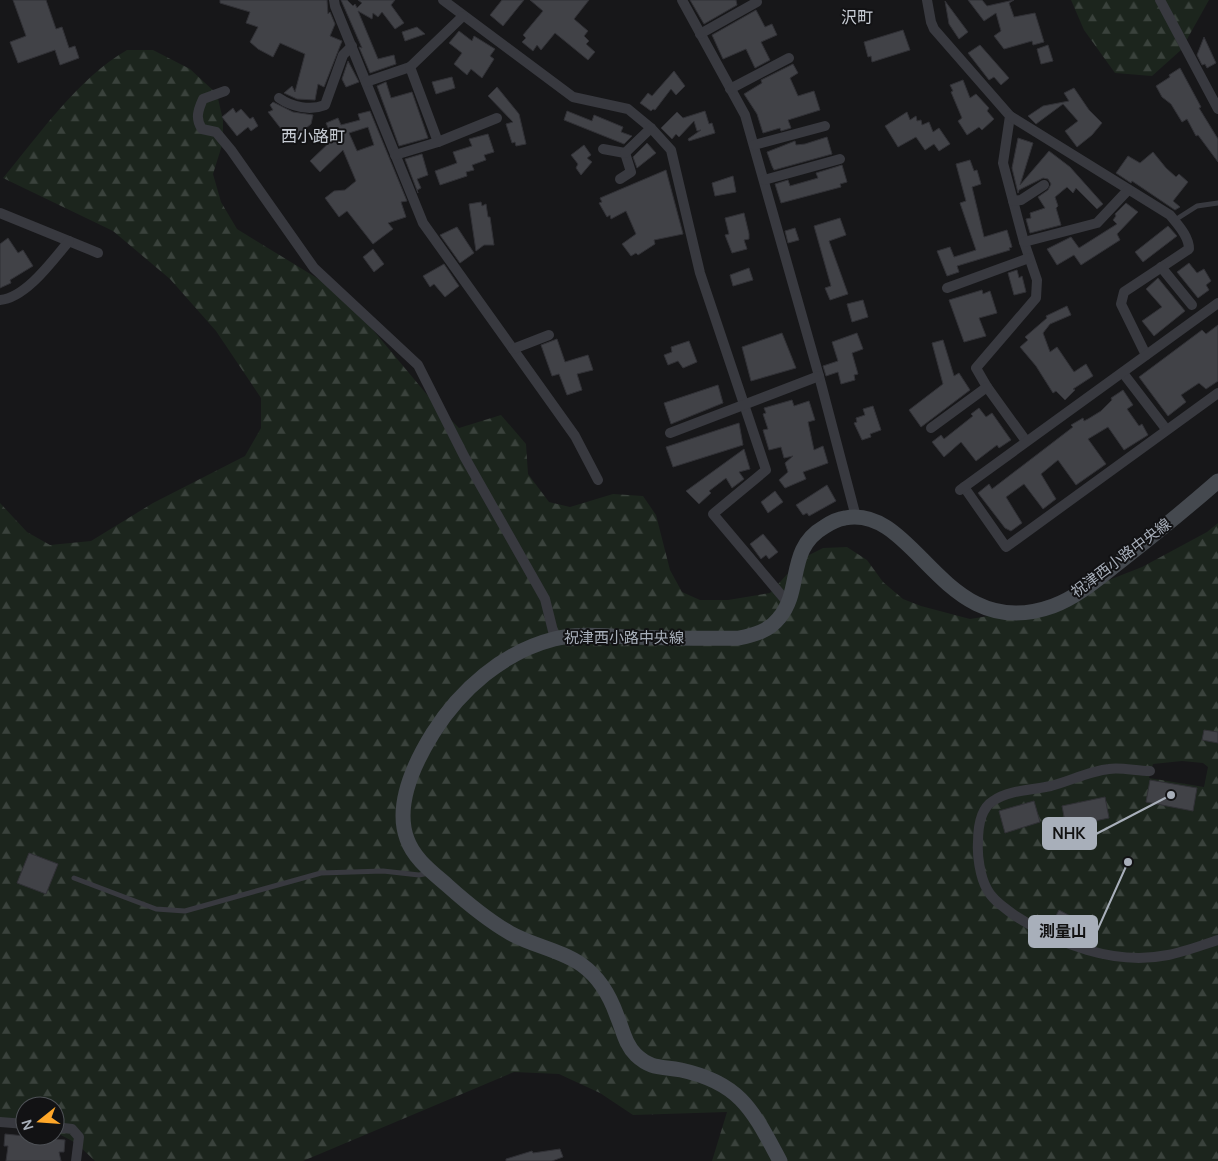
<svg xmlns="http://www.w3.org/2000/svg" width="1218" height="1161" viewBox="0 0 1218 1161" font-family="Manrope,'Noto Sans JP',sans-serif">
  <defs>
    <pattern id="forest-firs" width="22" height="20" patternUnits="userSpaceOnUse" patternTransform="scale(1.25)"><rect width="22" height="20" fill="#1c251d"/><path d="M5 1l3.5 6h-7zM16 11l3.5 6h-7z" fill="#3a423c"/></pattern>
  </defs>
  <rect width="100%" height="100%" fill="#171719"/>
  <!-- forest -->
  <g fill="url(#forest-firs)" fill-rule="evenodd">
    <polygon points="1071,0 1209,0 1181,50 1152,76 1115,73 1084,30"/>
    <path d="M127,50H153L190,69L217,94L223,120V142L213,174L221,202L237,229L343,294L434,403L459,428L501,415L526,444L528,474L549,502L570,507L613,494L643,496L656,515L670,570L682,592L700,600H728L770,593L801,559L823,548L847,547L867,560L883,582L903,599L921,606L970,619L1019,611L1068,596L1142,567L1207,532L1218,523V1161H712L727,1112L633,1115L600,1093L559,1074L514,1072L303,1161H95L76,1143L55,1132V1106H25V1120L0,1118V503L27,532L50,545L91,541L153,503L245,456L261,428V398L216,331L170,279L113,231L3,178C40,134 77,79 127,50ZM1182,761L1203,763L1208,767L1204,787L1149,778L1153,764Z"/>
  </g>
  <!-- building -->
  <g fill="#414247" stroke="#313136" fill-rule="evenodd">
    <polygon points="13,0 46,0 56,29 62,27 69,48 75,46 79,58 60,65 55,50 18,63 10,42 26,36"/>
    <polygon points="220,0 327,0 328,14 330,12 335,24 330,36 342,41 324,87 318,84 315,100 297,99 284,93 292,86 295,92 305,54 280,43 273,57 258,49 250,42 258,27 246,23 250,12 220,3"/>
    <polygon points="341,0 347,0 353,6 355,4 357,8 362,3 358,0 395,0 391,5 404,23 395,29 382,12 378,17 373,13 372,19 358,11 378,59 394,55 396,64 370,73 359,47 362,48"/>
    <polygon points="502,0 524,0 503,26 490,15"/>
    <polygon points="530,0 589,0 574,19 588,31 584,36 589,41 586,44 595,52 588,60 555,33 541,50 537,45 533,51 522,42 526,38 523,35 543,11"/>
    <polygon points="690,0 736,0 737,5 704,24"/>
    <polygon points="968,0 982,0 987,6 1014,0 1009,3 1014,17 1035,13 1044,42 1033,45 1032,41 1004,49 994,36 1001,31 996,13 984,21"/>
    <polygon points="945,1 968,32 959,39 949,24"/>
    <polygon points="756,10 765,27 772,24 777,35 761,42 770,60 755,68 746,49 723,59 712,35"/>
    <polygon points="417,27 425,34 405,41 402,32"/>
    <polygon points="903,30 910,50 872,62 871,56 868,57 864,42"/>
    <polygon points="459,31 472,41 474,36 495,49 490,56 494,59 482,78 471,69 467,75 454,64 462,53 449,43"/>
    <polygon points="1204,37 1216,63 1207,68 1205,64 1202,65 1197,55"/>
    <polygon points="980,45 1009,78 1001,85 994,77 989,80 968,53"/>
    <polygon points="1048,45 1053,61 1041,64 1037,49"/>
    <polygon points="348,61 359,82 346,87 342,79"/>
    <polygon points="793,64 798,73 790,78 798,96 814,91 820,110 788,120 791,128 781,131 780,128 763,133 757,114 744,94 762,83 761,80"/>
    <polygon points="1180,68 1201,107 1199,108 1218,139 1218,162 1198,135 1196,136 1187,119 1182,122 1171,104 1162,97 1156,86 1170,77 1169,75"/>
    <polygon points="674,71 685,86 676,95 671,89 655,110 653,109 651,111 640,103 648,93 652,96"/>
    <polygon points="452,77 455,88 436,94 432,82"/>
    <polygon points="963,80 970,98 976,94 989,108 987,111 994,119 982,130 979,127 967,135 958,121 962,118 951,92 953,91 950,85"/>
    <polygon points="386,82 391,98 412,92 428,138 399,146 377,86"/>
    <polygon points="497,87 519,114 526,144 516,146 515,142 512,143 506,124 513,122 488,96"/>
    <polygon points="1074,88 1089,110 1102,123 1092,135 1077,147 1065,131 1078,121 1063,104 1036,124 1028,116 1043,106 1069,101 1064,93"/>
    <polygon points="273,102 293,112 313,115 311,124 295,137 293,136 289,139 268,112 273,110 270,105"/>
    <polygon points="233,108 236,113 241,109 250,119 253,117 258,126 251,131 248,127 237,136 222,117"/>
    <path d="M370,111L407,201L401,202L406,217L388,223L393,229L373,244L347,211L339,217L325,198L334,191L345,190L356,181L343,150L320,172L310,161L333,139L326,123L338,118L341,125L360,120L358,114ZM368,127L374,145L357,151L349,133Z"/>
    <polygon points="567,111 592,121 594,115 623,127 621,132 632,136 624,144 564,120"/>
    <polygon points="705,111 709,124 712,123 715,133 689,141 688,139 701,130 697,131 694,121 679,137 676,134 672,139 661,128 677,112 683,118"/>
    <polygon points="907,112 910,120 916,116 917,121 921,120 922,125 929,122 933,132 939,128 950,144 939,151 934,144 925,150 916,137 898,147 885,126"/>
    <polygon points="488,134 494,152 484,155 486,160 472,165 474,170 466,172 467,176 440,185 435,171 457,163 453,152 472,146 469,139"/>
    <polygon points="827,137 832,154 774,170 772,166 767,152 795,141 796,145 805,144"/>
    <polygon points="1018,138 1033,143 1020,185 1049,151 1070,167 1103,204 1097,209 1076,188 1073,193 1067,187 1055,197 1058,206 1056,208 1061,225 1030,233 1026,219 1031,218 1030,213 1045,208 1038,197 1048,190 1051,184 1048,179 1043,178 1019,190 1018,193 1012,168"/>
    <polygon points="647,143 656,153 637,168 633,157"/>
    <polygon points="584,145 591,155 587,158 592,162 581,175 576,168 578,164 571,155"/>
    <polygon points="1153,152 1166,168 1176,177 1179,174 1188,182 1173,201 1180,207 1175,210 1132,181 1131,183 1116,173 1128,156 1140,163"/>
    <polygon points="422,154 428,175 417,179 421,188 417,190 418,193 405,159"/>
    <polygon points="970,160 974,171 977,170 981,184 972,187 984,237 1007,230 1012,247 1009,248 1010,250 957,266 959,272 947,276 937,251 950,247 954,257 976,250 960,203 966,201 956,164"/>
    <polygon points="842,165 847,182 840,184 841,187 781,203 775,184 788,180 790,186 818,178 816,173"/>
    <polygon points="666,170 683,234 654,240 655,244 638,255 636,253 631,256 622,244 636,234 626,211 611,219 610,215 607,217 599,203 602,202 600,198"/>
    <polygon points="733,176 736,192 715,196 712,183"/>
    <polygon points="481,202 482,206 486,204 488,217 490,217 494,245 484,245 476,251 469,204"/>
    <polygon points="1126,203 1138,212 1117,234 1120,240 1081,265 1074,255 1057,265 1047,249 1071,237 1079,248 1117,224 1113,220 1116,216 1115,214"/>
    <polygon points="744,213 749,234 749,239 744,240 747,249 732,253 725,235 729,234 725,218"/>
    <polygon points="840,218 846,235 829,241 848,294 830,300 825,288 831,286 814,226"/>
    <polygon points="1168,226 1177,236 1143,262 1135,252"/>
    <polygon points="457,227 474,253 460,263 440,235"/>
    <polygon points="795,228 799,240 788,243 785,231"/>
    <polygon points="8,238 18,253 23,250 33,266 10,280 11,283 0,288 0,244"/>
    <polygon points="373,249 384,264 374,272 363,257"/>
    <polygon points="1189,263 1197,273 1204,269 1211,281 1206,285 1209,290 1198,298 1177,272"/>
    <polygon points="444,264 459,286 445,297 434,284 430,287 423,276"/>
    <polygon points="749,268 753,280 733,286 730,275"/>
    <polygon points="1017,270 1019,278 1022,276 1026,292 1014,295 1008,273"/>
    <polygon points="1158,278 1185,311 1154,336 1142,321 1162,307 1146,289"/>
    <polygon points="982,290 983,294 990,291 997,313 979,318 986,336 964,342 949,300"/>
    <polygon points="863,300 868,317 852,322 847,304"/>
    <polygon points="1067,306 1071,315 1050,324 1043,333 1050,352 1057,347 1074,372 1086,364 1093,376 1073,389 1075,390 1065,400 1056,391 1053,393 1036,366 1020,347 1028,340 1025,337 1047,318 1046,316"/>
    <polygon points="1218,325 1218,381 1206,389 1199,383 1181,395 1186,402 1168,416 1139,377 1202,330 1206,334"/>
    <polygon points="782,333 796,368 751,381 742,347"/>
    <polygon points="857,333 863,349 852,353 858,374 854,375 855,380 841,384 838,372 826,376 823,366 838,361 832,342"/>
    <polygon points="557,339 565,362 588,355 593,370 577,374 582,390 567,395 559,374 552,376 541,345"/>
    <polygon points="943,340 954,376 959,373 970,390 921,427 909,410 943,384 932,343"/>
    <polygon points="689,341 697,362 683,368 678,361 668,365 664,355 672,352 671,347"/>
    <polygon points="718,385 723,403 671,424 664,403"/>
    <polygon points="1123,390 1133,405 1127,409 1139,426 1142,424 1148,435 1124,450 1108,427 1088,439 1106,464 1076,485 1058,460 1041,474 1056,499 1043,509 1024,484 1006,497 1022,523 1011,531 1005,528 978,493 989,484 992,489 1073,427 1071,425 1083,418 1084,421 1088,419 1101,411 1112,400 1111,398"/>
    <polygon points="792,400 794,406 809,401 815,420 808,422 814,450 823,446 828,463 803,472 806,479 785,488 779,480 788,472 785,463 793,456 784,458 781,447 769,450 763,430 768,429 763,414 766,413 764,408"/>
    <polygon points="873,406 881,430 870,434 871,437 862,440 854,423 857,422 856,418 865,415 863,409"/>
    <polygon points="979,408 986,417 992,413 1011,440 999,448 997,445 976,461 961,442 944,457 932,442 941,435 944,439 973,416 971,414"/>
    <polygon points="739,423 743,445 673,467 666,447"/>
    <polygon points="744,449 750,469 739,472 744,479 732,488 726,478 709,491 711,493 699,504 686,491"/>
    <polygon points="827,485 836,501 809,516 807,513 803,515 796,505"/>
    <polygon points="775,491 783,502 768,513 761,502"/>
    <polygon points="763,534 778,552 769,559 766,555 761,559 750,544"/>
    <polygon points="1204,730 1218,732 1218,743 1202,740"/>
    <polygon points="1150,780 1197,788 1193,811 1146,802"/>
    <polygon points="1105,797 1109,818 1066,827 1062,806"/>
    <polygon points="1034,801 1040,822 1005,833 999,811"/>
    <polygon points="29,853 58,864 46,894 17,883"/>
    <polygon points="1059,910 1074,918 1066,933 1051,925"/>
    <polygon points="5,1134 65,1140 64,1152 59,1152 61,1161 6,1161 8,1146 4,1146"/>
    <polygon points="560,1149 563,1157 552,1161 506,1161 506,1159 532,1151 533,1153"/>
  </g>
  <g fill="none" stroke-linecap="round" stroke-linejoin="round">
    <!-- lane -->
    <g stroke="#38393f" stroke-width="5">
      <polyline points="1175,220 1197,206 1218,203"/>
      <polyline points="74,878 156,909 185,911 321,873 383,871 419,875 429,873"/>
    </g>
    <!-- street -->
    <g stroke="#38393f" stroke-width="10">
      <polyline points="334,0 335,6 423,223 575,436 598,480"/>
      <polyline points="443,0 573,97 628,109 651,128 671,150 700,273 766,470 713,514 788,603"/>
      <polyline points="682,0 745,115 819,376 856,517"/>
      <polyline points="927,0 931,22 934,29 1010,116 1003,163 1024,242 1037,280 1036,298 976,368 987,387 1026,441"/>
      <polyline points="1160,0 1218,109"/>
      <polyline points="700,34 757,2"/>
      <polyline points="366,82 410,67"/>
      <polyline points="730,89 789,58"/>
      <path d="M225,91L203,99C198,110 195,119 202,129L216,132L231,150L314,268L418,365L464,456L545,599L555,639"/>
      <path d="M279,98C292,107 310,111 325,105L343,55L352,46"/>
      <path d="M1010,116L1170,215C1177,224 1189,236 1189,249L1124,292L1121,304L1146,355"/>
      <polyline points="438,142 410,67 463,16"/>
      <polyline points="754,145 825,126"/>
      <polyline points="603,149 625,153 631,172 620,179"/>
      <polyline points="625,153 651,128"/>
      <polyline points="395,155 438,142 497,118"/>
      <polyline points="764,180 840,159"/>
      <polyline points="1013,201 1021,200 1044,185"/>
      <polyline points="0,213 98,253"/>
      <polyline points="1024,242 1097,223 1128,190"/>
      <polyline points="1161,267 1192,305"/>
      <polyline points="947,288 1029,258"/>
      <path d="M0,300C26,298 53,260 69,241"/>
      <polyline points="513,349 549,335"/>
      <polyline points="1123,373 1166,429"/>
      <polyline points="931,428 987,387"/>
      <polyline points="670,433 819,376"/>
      <polyline points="964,487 1006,547 1218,393"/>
      <polyline points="960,490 1218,303"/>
      <path d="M1150,771C1137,771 1120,767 1109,769C1090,771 1070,781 1051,786C1032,790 1009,790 993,801C980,809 978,828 978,842C977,855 980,877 987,889C992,900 1005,908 1014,915C1058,944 1114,966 1168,955C1184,952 1202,945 1218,940"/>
      <polyline points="0,1122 25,1124"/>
      <polyline points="55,1127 72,1129 79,1137 76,1161"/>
    </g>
    <!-- secondary -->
    <path stroke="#45494f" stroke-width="15" d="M780,1161C753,1111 741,1083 681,1070C662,1066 652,1070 636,1055C625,1044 623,1030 617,1016C610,996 600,978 582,965C561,950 533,946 510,933C489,921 467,903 448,886C432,872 414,859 407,839C394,804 415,762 433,733C460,690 503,652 554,639C577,633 603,636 627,637C665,638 702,639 739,638C754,635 769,631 779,618C803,590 786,549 824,527C830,523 837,519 845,518C917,504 943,646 1053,606C1078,597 1100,577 1122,560C1154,535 1187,508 1218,481"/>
  </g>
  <g text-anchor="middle" stroke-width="4" stroke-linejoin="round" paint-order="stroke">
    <!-- street labels -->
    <g font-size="15" fill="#a8afba" stroke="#121214">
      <text transform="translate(1121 558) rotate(-37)" y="5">祝津西小路中央線</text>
      <text x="624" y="643">祝津西小路中央線</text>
    </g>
    <!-- neighbourhood labels -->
    <g font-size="16" fill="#c9ced6" stroke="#121214">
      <text x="857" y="23">沢町</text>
      <text x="313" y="142">西小路町</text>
    </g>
  </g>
  <!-- callouts -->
  <path fill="none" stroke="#a8afba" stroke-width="2" d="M1171 795L1096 834M1128 862L1097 931"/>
  <g fill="#a8afba" stroke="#121214" stroke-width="2">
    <circle cx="1171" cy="795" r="5"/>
    <circle cx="1128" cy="862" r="5"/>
  </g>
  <g fill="#a8afba" stroke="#a8afba" stroke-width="2">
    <rect x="1043" y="818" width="53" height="31" rx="5"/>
    <rect x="1029" y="916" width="68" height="31" rx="5"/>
  </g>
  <g font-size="16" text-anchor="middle" font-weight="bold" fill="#111">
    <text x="1069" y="839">NHK</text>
    <text x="1063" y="937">測量山</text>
  </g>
  <!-- north arrow -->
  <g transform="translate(40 1121) rotate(253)"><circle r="24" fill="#121214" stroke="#4e5156"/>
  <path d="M0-4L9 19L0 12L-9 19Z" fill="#ffa729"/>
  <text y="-8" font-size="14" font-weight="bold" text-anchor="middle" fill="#a8afba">N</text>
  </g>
</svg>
